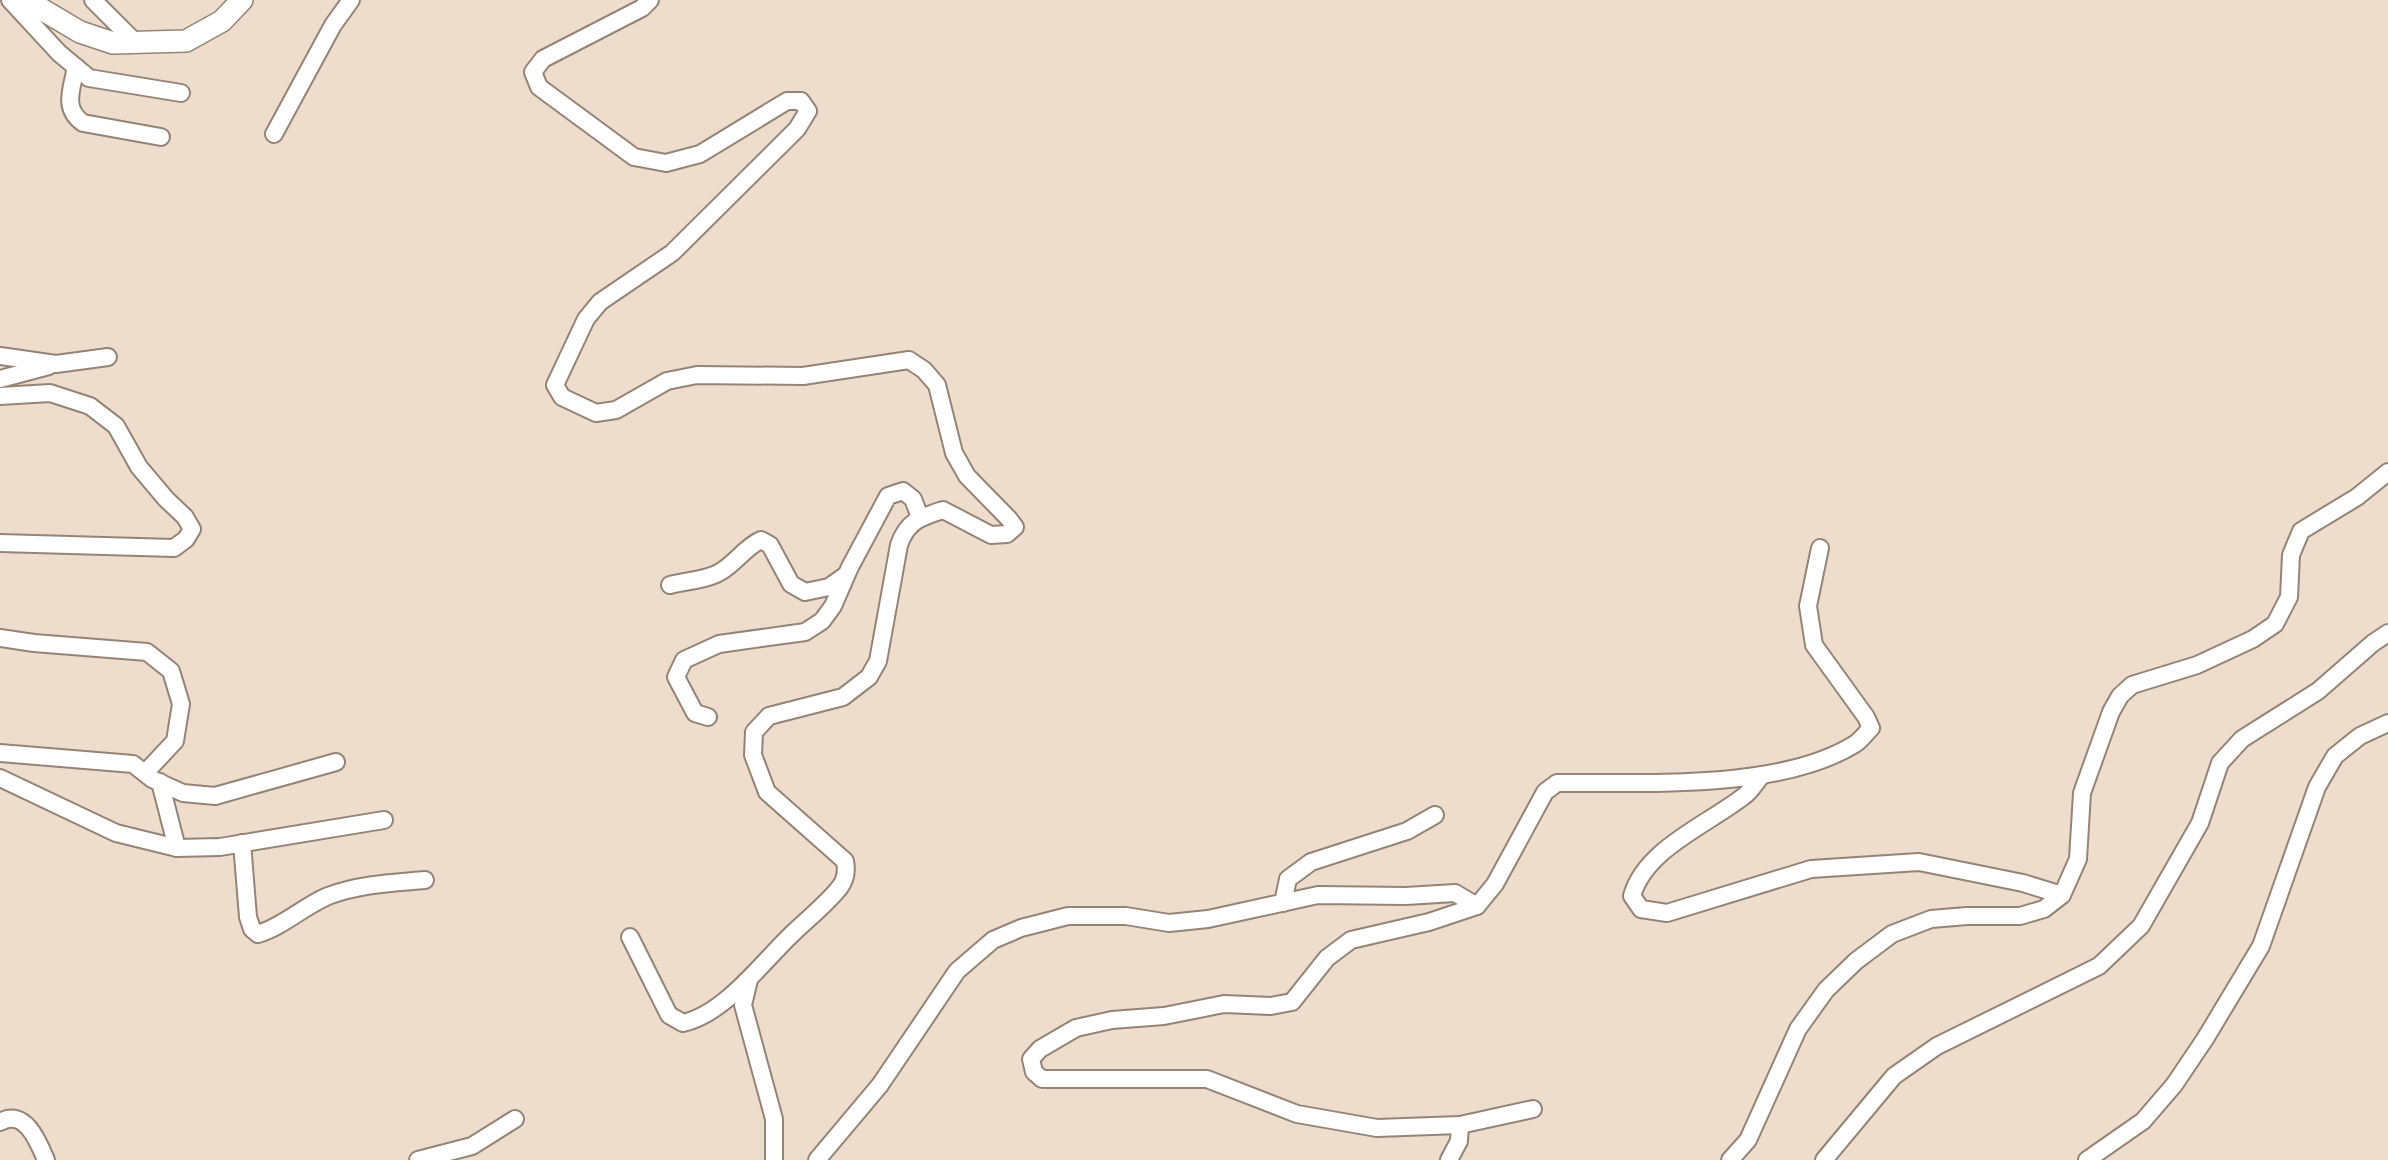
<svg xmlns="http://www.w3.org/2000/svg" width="2388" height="1160" viewBox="0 0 2388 1160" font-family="Quicksand,sans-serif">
  <rect width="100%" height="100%" fill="#edc"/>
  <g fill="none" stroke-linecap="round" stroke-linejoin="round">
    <defs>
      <g id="minor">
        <polyline points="10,0 59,53 89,78 181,93"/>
        <polyline points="93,0 135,42"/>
        <path d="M76,67C72,89 62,108 83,123L161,137"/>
        <polyline points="274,134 333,25 351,0"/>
        <polyline points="0,356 56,364 108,357"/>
        <polyline points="0,379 49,366"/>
        <polyline points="0,396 50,393 90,406 116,426 139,467 166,499 185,517 192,529 186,539 174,548 0,543"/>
        <path d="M670,585C685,581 707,580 720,572C736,563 745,547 761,540L770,545L791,584L805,592L829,587L846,575"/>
        <polyline points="0,638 34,643 147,652 171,671 181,704 175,741 145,773"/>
        <polyline points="708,717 695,713 676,677 684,660 719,644 805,632 822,621 833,606 850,567 888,496 903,491 913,499 920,517"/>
        <polyline points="0,753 133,764 152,779 183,793 215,796 336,762"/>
        <path d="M1762,775C1756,782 1751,791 1744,796C1707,825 1645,849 1632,896L1641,909L1667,913L1811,869L1919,862L2023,883L2062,895"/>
        <polyline points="0,778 116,833 177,848 220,847 384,820"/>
        <polyline points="160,782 177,848"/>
        <path d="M242,843L248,917L252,929L258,934C284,926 304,906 328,896C360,884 392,883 425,880"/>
        <polyline points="1283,903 1288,879 1311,862 1407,831 1435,815"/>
        <path d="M630,937L669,1015L683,1023C724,1014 761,964 790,936C806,920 826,905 840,887C846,879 847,871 845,861L767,792L753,755L754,732L769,716L843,697L869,677L878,661L899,545C907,521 921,517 943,510L991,535L1007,534L1015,527L1009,519L967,476L954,453L937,385L924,370L909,360L803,376L697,375L667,381L616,410L596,413L562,397L555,385L586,319L600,302L672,253L797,129L808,111L801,101H787L700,154L666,163L634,157L539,87L533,72L543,59L642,8L650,0"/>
        <polyline points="749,980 743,1005 774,1119 774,1160"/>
        <path d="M1533,1109L1460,1125L1377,1128L1297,1114L1207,1079H1042L1034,1072L1031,1059L1040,1049L1076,1028L1112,1020L1164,1016L1224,1004L1271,1006L1292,1002L1327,958L1351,940L1429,922L1477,906L1495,884L1545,792L1557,783C1644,782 1779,791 1855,744C1861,740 1866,733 1871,728L1866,717L1814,645L1808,606L1820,548"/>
        <path d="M0,1122C25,1108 38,1141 46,1160"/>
        <polyline points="418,1160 472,1146 515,1119"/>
        <polyline points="817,1160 880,1085 957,971 993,940 1021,928 1068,916 1126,916 1169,923 1208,919 1318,895 1406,896 1455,893 1477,906"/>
        <polyline points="1449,1160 1459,1141 1460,1125"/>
        <polyline points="1730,1160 1748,1140 1798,1029 1826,990 1856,961 1892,934 1931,919 1967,916 2020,916 2044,909 2062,895 2078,859 2082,793 2111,712 2120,696 2132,685 2197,665 2253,639 2275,624 2289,597 2291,555 2301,531 2357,497 2388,472"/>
        <polyline points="1824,1160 1894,1076 1937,1046 2099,966 2141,926 2200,823 2220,763 2242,739 2318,691 2373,643 2388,633"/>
        <polyline points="2087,1160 2143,1121 2174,1085 2205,1039 2261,946 2317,787 2335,756 2360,736 2388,723"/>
      </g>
      <polyline id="tertiary" points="26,0 80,32 113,43 186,41 222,21 242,0"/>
    </defs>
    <!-- minor casing -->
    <use href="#minor" stroke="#948475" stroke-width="20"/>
    <!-- tertiary casing -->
    <use href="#tertiary" stroke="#948475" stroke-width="24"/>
    <!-- minor -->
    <use href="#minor" stroke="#fff" stroke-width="16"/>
    <!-- tertiary -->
    <use href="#tertiary" stroke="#fff" stroke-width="21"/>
  </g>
</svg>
